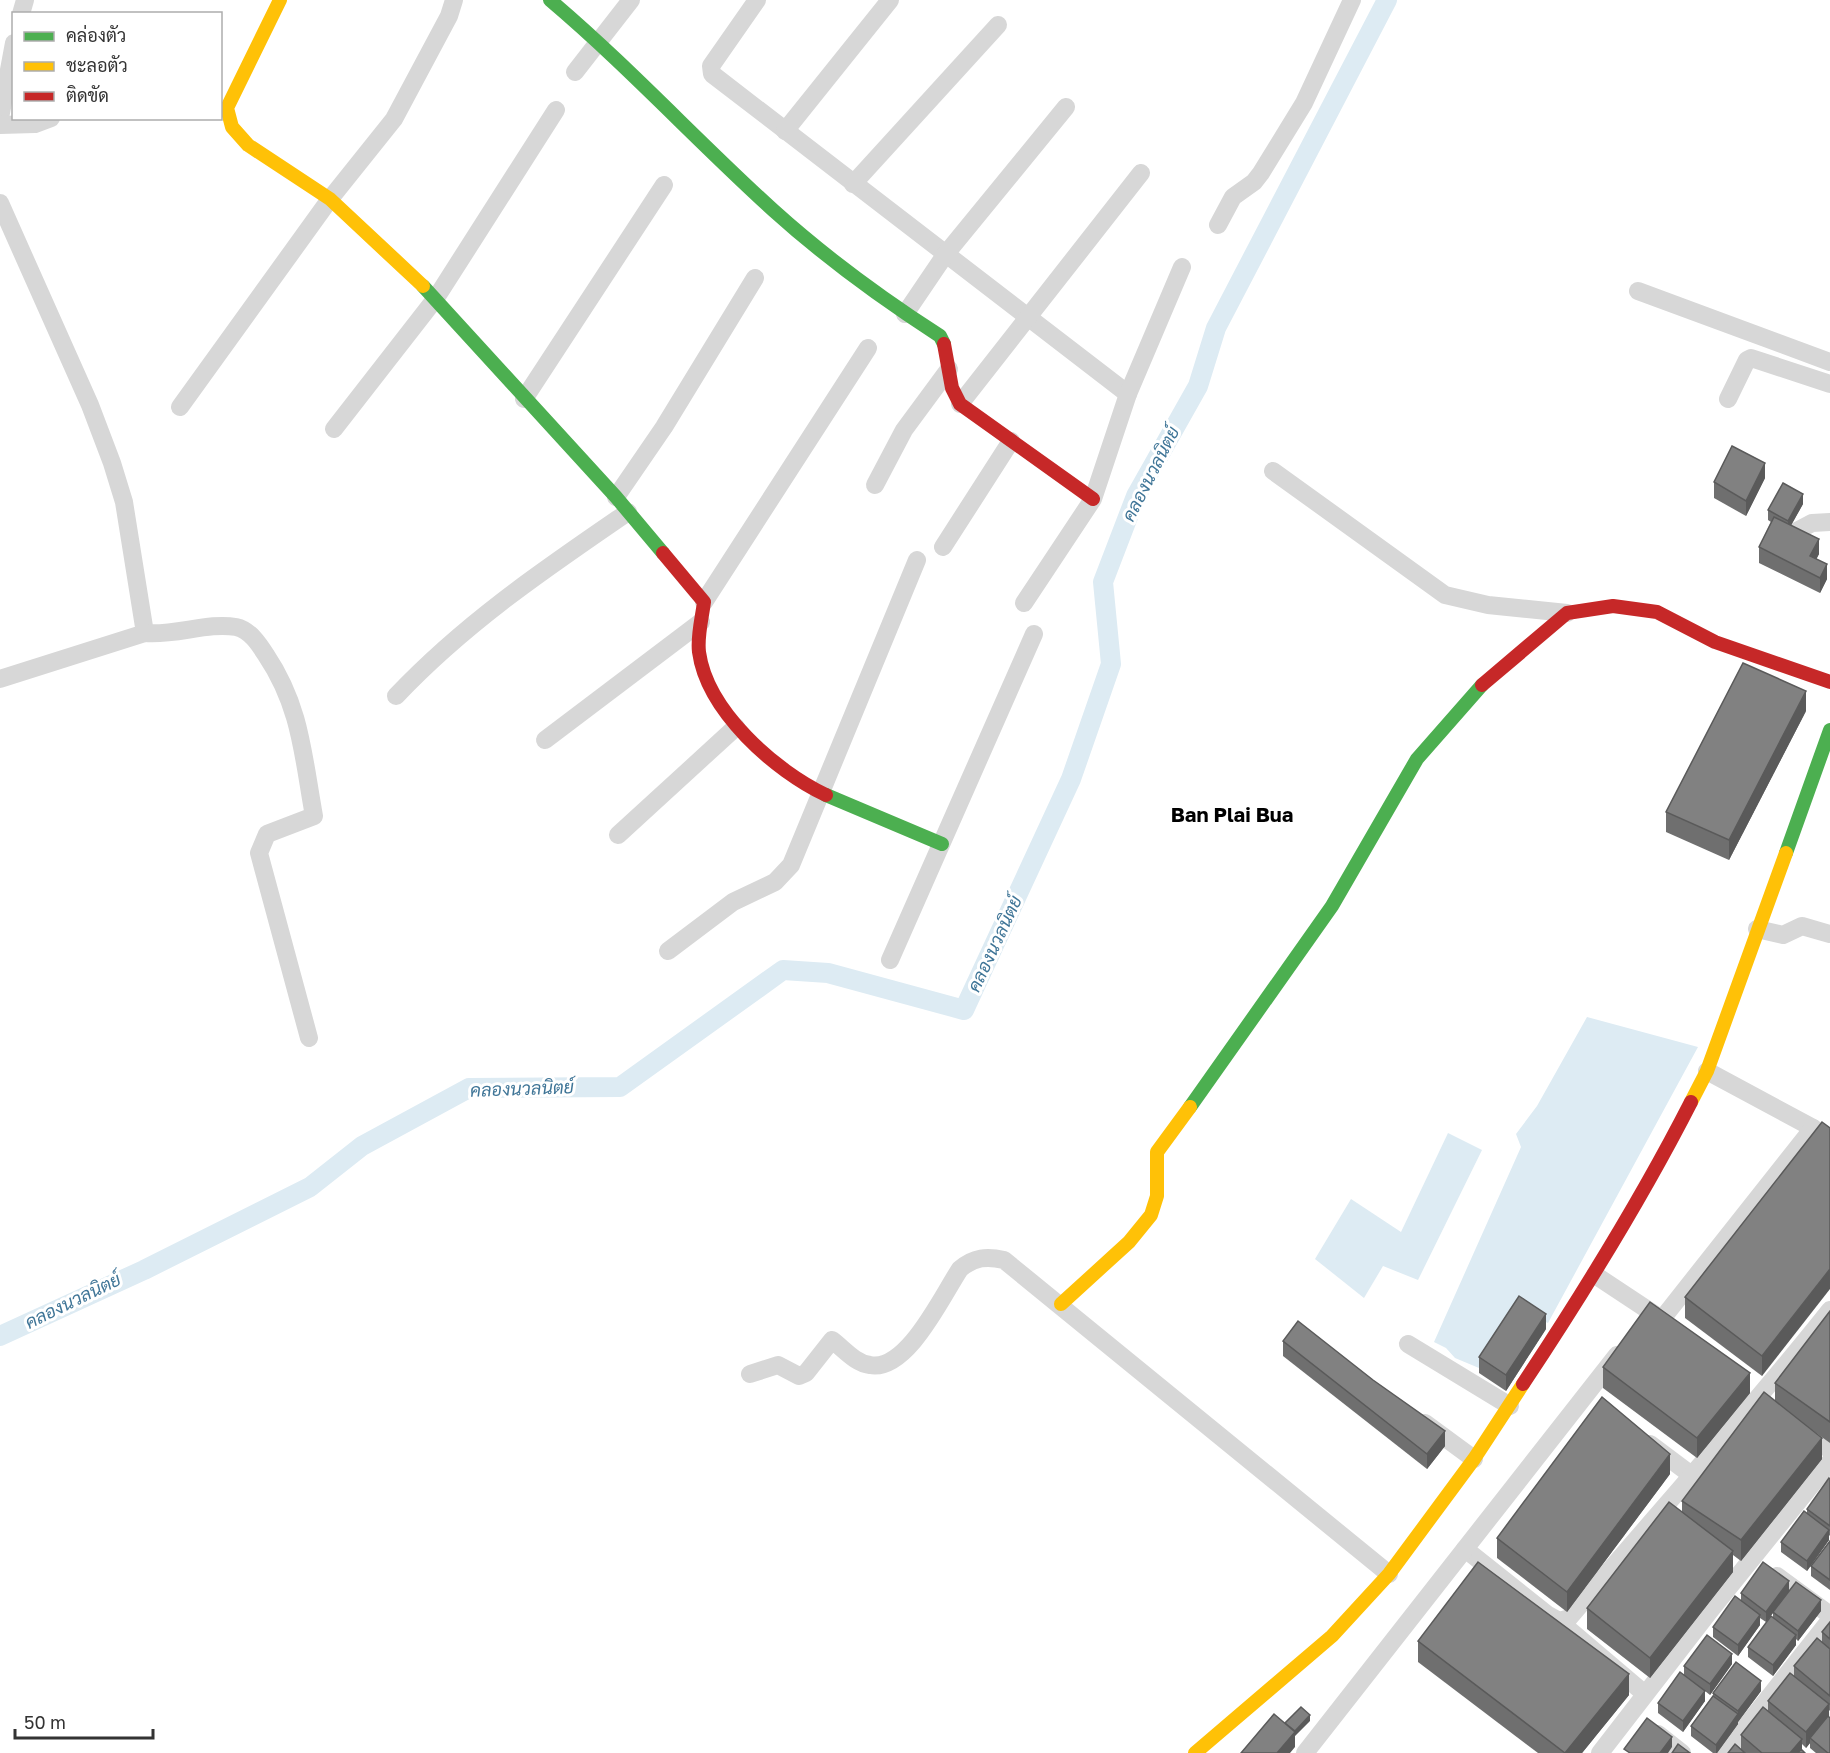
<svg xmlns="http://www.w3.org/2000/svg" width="1830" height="1753" viewBox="0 0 1830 1753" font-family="'Golos Text',Sarabun,sans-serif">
  <rect width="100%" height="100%" fill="#fff"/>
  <!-- water -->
  <g fill="#ddebf3">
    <polygon points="1587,1017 1698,1047 1548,1323 1518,1310 1479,1368 1455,1358 1446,1348 1434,1342 1521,1147 1516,1134 1537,1106"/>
    <polygon points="1448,1133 1482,1150 1418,1280 1383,1266 1364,1298 1315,1259 1351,1199 1401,1232"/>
  </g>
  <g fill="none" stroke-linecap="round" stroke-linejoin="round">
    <!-- canal -->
    <polyline stroke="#ddebf3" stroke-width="20" points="0,1336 144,1270 310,1187 362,1146 469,1088 620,1087 783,970 828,973 964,1010 1071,779 1111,664 1103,582 1136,496 1198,386 1216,328 1387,0"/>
    <!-- street -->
    <g stroke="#d7d7d7" stroke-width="18">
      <polyline points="757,0 711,66 712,74 1128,394"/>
      <polyline points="21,14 25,0"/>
      <polyline points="575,72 631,0"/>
      <polyline points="0,118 14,43"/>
      <polyline points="0,125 35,124 51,118"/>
      <polyline points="785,131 890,0"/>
      <polyline points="853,184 998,25"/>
      <polyline points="0,203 90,405 112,463 124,502 145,633 0,679"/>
      <polyline points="1218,225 1233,197 1254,182 1261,173 1304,103 1352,0"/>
      <polyline points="1638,291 1830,362"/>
      <polyline points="905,314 945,255 1066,107"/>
      <polyline points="524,399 664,185"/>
      <polyline points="1728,399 1747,360 1751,358 1830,384"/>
      <polyline points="960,404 1141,173"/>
      <polyline points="180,407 330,199 394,119 449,16 454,0"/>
      <polyline points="334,429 436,298 556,110"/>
      <polyline points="1273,471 1445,595 1488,605 1567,613"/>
      <polyline points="875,485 904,430 949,369"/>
      <polyline points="616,497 664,427 755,278"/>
      <polyline points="1795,532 1812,523 1830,522"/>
      <polyline points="943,547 1011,441"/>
      <polyline points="704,602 868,348"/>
      <polyline points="1024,603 1093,499 1128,394 1182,267"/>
      <path d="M145,633C175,636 208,622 236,627C250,630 259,644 266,655C301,707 303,756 314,816L267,834L259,853L309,1038"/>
      <path d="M396,696C466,622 545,569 628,512"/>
      <polyline points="545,740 701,622"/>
      <polyline points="618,835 736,727"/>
      <polyline points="1757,929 1783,935 1802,926 1830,934"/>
      <polyline points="668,951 733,902 775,882 791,865 917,560"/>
      <polyline points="890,960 1034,634"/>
      <polyline points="1707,1071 1813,1128 1830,1141"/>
      <polyline points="1595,1275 1666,1322"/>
      <polyline points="1662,1319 1813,1128"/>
      <polyline points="1408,1344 1510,1406"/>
      <path d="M750,1374L778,1365L799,1376L806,1373L832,1340C844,1349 855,1363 870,1365C907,1372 942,1296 960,1269C974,1257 987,1256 1004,1260L1389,1574"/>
      <polyline points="1425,1423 1474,1459"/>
      <polyline points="1804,1429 1830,1450"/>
      <polyline points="1650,1444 1690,1474"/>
      <path d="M1465,1549L1548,1615L1559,1621L1569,1618C1656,1515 1746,1416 1830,1310"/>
      <polyline points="1777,1576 1830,1615"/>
      <polyline points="1559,1621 1645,1694"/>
      <polyline points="1658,1734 1682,1753"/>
      <polyline points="1305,1753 1617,1355"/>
      <polyline points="1600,1753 1709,1612 1830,1462"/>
      <polyline points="1725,1753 1830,1620"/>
    </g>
    <!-- fast -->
    <g stroke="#4caf50" stroke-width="14">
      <path d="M550,0C628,66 697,141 773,210C825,257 881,298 940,336L944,344"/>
      <polyline points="423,286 616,497 663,553"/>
      <polyline points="826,795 942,844"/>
      <polyline points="1786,853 1830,730"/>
      <polyline points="1190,1107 1332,906 1417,759 1482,685"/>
    </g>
    <!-- slow -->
    <g stroke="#ffc107" stroke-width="14">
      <polyline points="280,0 227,108 232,127 248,145 330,199 423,286"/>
      <polyline points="1691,1102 1707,1071 1786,853"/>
      <polyline points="1061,1304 1129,1242 1151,1215 1157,1196 1157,1152 1190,1107"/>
      <polyline points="1195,1753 1332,1636 1389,1574 1474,1459 1523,1384"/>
    </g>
    <!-- jam -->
    <g stroke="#c62828" stroke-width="14">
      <polyline points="944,344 952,388 960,404 1093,499"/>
      <path d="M663,553L704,602C702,618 697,636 699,652C707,711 775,771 826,795"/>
      <polyline points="1482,685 1567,613 1613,606 1657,612 1715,642 1830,682"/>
      <path d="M1523,1384C1584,1292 1641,1200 1691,1102"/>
    </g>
  </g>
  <!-- wall -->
  <g fill="#6f6f6f">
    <polygon points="1765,478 1746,516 1714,498 1714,482"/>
    <polygon points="1803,504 1791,525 1819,554 1816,559 1827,579 1820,593 1759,563 1759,547 1771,522 1768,520 1768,510"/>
    <polygon points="1806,711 1729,860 1666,832 1666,812"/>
    <polygon points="1830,1128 1762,1376 1685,1318 1685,1297"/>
    <polygon points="1830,1311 1830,1443 1808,1427 1822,1459 1741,1561 1733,1555 1733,1572 1650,1678 1587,1629 1587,1608 1682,1511 1682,1501 1775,1401 1775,1383"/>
    <polygon points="1546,1329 1506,1391 1479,1373 1479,1357"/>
    <polygon points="1283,1341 1445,1446 1427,1469 1283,1356"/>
    <polygon points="1603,1367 1750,1393 1697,1458 1603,1388"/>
    <polygon points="1670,1474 1567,1612 1497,1558 1497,1538"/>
    <polygon points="1830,1479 1830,1536 1829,1535 1829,1540 1807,1571 1781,1552 1781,1542 1807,1513 1807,1509"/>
    <polygon points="1830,1541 1830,1590 1811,1576 1811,1566"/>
    <polygon points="1789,1591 1821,1611 1798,1641 1796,1639 1796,1645 1773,1676 1748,1657 1748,1647 1773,1618 1773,1613 1766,1622 1760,1618 1760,1625 1738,1656 1713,1637 1713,1627 1741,1600 1741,1593"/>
    <polygon points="1830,1622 1830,1711 1829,1710 1830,1753 1816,1753 1810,1748 1810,1743 1806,1748 1802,1744 1802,1750 1805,1753 1728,1753 1741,1749 1741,1735 1768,1711 1768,1701 1794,1677 1794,1666 1822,1643 1822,1632"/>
    <polygon points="1418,1641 1629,1695 1582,1753 1538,1753 1418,1662"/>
    <polygon points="1732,1664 1710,1695 1705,1691 1705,1701 1683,1732 1658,1713 1658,1703 1684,1675 1684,1666"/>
    <polygon points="1761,1691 1738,1722 1738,1724 1717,1753 1713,1753 1691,1736 1691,1726 1713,1696 1713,1693"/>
  </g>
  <!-- shaded-wall -->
  <g fill="#5a5a5a">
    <polygon points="1765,463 1765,478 1746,516 1746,501"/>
    <polygon points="1803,494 1803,504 1788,531 1788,521"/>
    <polygon points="1819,539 1819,554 1810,572 1810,556"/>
    <polygon points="1827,564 1827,579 1820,593 1820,578"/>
    <polygon points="1806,691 1806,711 1729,860 1729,840"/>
    <polygon points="1830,1269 1830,1289 1762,1376 1762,1356"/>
    <polygon points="1546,1314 1546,1329 1506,1391 1506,1375"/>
    <polygon points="1750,1373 1750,1393 1697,1458 1697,1438"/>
    <polygon points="1445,1431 1445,1446 1427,1469 1427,1454"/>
    <polygon points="1822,1438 1822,1459 1741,1561 1741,1540"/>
    <polygon points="1670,1454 1670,1474 1567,1612 1567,1592"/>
    <polygon points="1829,1530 1829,1540 1807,1571 1807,1561"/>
    <polygon points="1733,1551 1733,1572 1650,1678 1650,1658"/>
    <polygon points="1789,1581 1789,1592 1766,1622 1766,1612"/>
    <polygon points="1821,1600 1821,1611 1798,1641 1798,1631"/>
    <polygon points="1760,1615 1760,1625 1738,1656 1738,1645"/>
    <polygon points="1796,1635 1796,1645 1773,1676 1773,1665"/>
    <polygon points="1732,1654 1732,1664 1710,1695 1710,1684"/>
    <polygon points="1629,1674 1629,1695 1582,1753 1565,1753"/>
    <polygon points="1761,1681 1761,1691 1738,1722 1738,1711"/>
    <polygon points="1705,1691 1705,1701 1683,1732 1683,1721"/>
    <polygon points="1829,1704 1829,1720 1810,1738 1810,1743 1806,1748 1806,1732"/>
    <polygon points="1738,1714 1738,1724 1717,1753 1716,1753 1716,1745"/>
    <polygon points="1310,1715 1310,1721 1295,1736 1295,1747 1290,1753 1277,1753 1294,1732"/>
    <polygon points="1672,1737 1672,1747 1668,1753 1660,1753"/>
    <polygon points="1802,1739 1802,1753 1790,1753"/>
  </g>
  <!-- building -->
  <g fill="#818181" stroke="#5a5a5a" stroke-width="1.5">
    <polygon points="1732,446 1765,463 1746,501 1714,482"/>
    <polygon points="1783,483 1803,494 1788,521 1768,510"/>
    <polygon points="1774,517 1819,539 1810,556 1827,564 1820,578 1759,547"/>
    <polygon points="1743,663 1806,691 1729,840 1666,812"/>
    <polygon points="1822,1122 1830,1128 1830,1269 1762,1356 1685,1297"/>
    <polygon points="1519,1296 1546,1314 1506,1375 1479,1357"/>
    <polygon points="1650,1302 1750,1373 1697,1438 1603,1367"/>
    <polygon points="1830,1311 1830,1422 1775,1383"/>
    <polygon points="1298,1321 1373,1380 1445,1431 1427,1454 1283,1341"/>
    <polygon points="1764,1392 1822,1438 1741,1540 1682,1501"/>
    <polygon points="1602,1397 1670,1454 1567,1592 1497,1538"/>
    <polygon points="1829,1478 1830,1479 1830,1526 1807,1509"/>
    <polygon points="1669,1502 1733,1551 1650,1658 1587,1608"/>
    <polygon points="1804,1511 1829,1530 1807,1561 1781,1542"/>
    <polygon points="1830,1541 1830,1580 1811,1566"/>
    <polygon points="1478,1562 1629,1674 1565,1753 1418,1641"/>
    <polygon points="1763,1562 1789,1581 1766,1612 1741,1593"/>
    <polygon points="1796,1582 1821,1600 1798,1631 1773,1612"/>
    <polygon points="1735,1596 1760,1615 1738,1645 1713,1627"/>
    <polygon points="1771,1616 1796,1635 1773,1665 1748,1647"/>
    <polygon points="1830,1622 1830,1639 1822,1632"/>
    <polygon points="1707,1635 1732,1654 1710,1684 1684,1666"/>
    <polygon points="1817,1638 1830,1649 1830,1696 1794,1666"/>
    <polygon points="1736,1662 1761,1681 1738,1711 1713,1693"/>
    <polygon points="1680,1672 1705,1691 1683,1721 1658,1703"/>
    <polygon points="1790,1673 1829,1704 1806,1732 1768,1701"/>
    <polygon points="1713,1696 1738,1714 1716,1745 1691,1726"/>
    <polygon points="1301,1707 1310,1715 1295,1731 1285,1723"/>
    <polygon points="1763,1707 1802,1739 1790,1753 1762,1753 1741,1735"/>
    <polygon points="1274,1714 1295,1732 1277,1753 1241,1753"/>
    <polygon points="1828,1716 1830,1718 1830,1753 1828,1753 1810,1738"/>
    <polygon points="1647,1718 1672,1737 1660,1753 1630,1753 1624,1749"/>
    <polygon points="1678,1744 1690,1753 1672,1753"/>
    <polygon points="1735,1744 1745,1753 1728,1753"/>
    <polygon points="1801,1749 1805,1753 1798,1753"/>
  </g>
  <g text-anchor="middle" stroke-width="6" stroke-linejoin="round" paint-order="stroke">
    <!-- water labels -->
    <g font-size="18" font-style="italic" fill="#3f7597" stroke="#fff">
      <text transform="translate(1151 474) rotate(-63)" y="6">คลองนวลนิตย์</text>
      <text transform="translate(995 944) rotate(-65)" y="6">คลองนวลนิตย์</text>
      <text transform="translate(522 1089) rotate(-2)" y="6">คลองนวลนิตย์</text>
      <text transform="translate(73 1301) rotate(-26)" y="6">คลองนวลนิตย์</text>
    </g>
    <!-- quarter labels -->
    <g font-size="20" font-weight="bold" fill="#000" stroke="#fff">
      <text x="1232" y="822">Ban Plai Bua</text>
    </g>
  </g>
  <!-- legend -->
  <rect x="12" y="12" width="210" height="108" fill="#ffffff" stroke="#adadad" stroke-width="1.5"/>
  <rect x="24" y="32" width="30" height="9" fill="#4caf50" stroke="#adadad" stroke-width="1.5"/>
  <text x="66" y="42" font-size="18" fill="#333333">คล่องตัว</text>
  <rect x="24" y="62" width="30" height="9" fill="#ffc107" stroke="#adadad" stroke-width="1.5"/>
  <text x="66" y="72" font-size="18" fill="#333333">ชะลอตัว</text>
  <rect x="24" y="92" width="30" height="9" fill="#c62828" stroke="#adadad" stroke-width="1.5"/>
  <text x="66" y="102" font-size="18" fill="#333333">ติดขัด</text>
  <!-- scale -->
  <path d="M15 1729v9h138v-9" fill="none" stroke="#333333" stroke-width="3"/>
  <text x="24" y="1729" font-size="18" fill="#333333" stroke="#ffffff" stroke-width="4.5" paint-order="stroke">50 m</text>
</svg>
